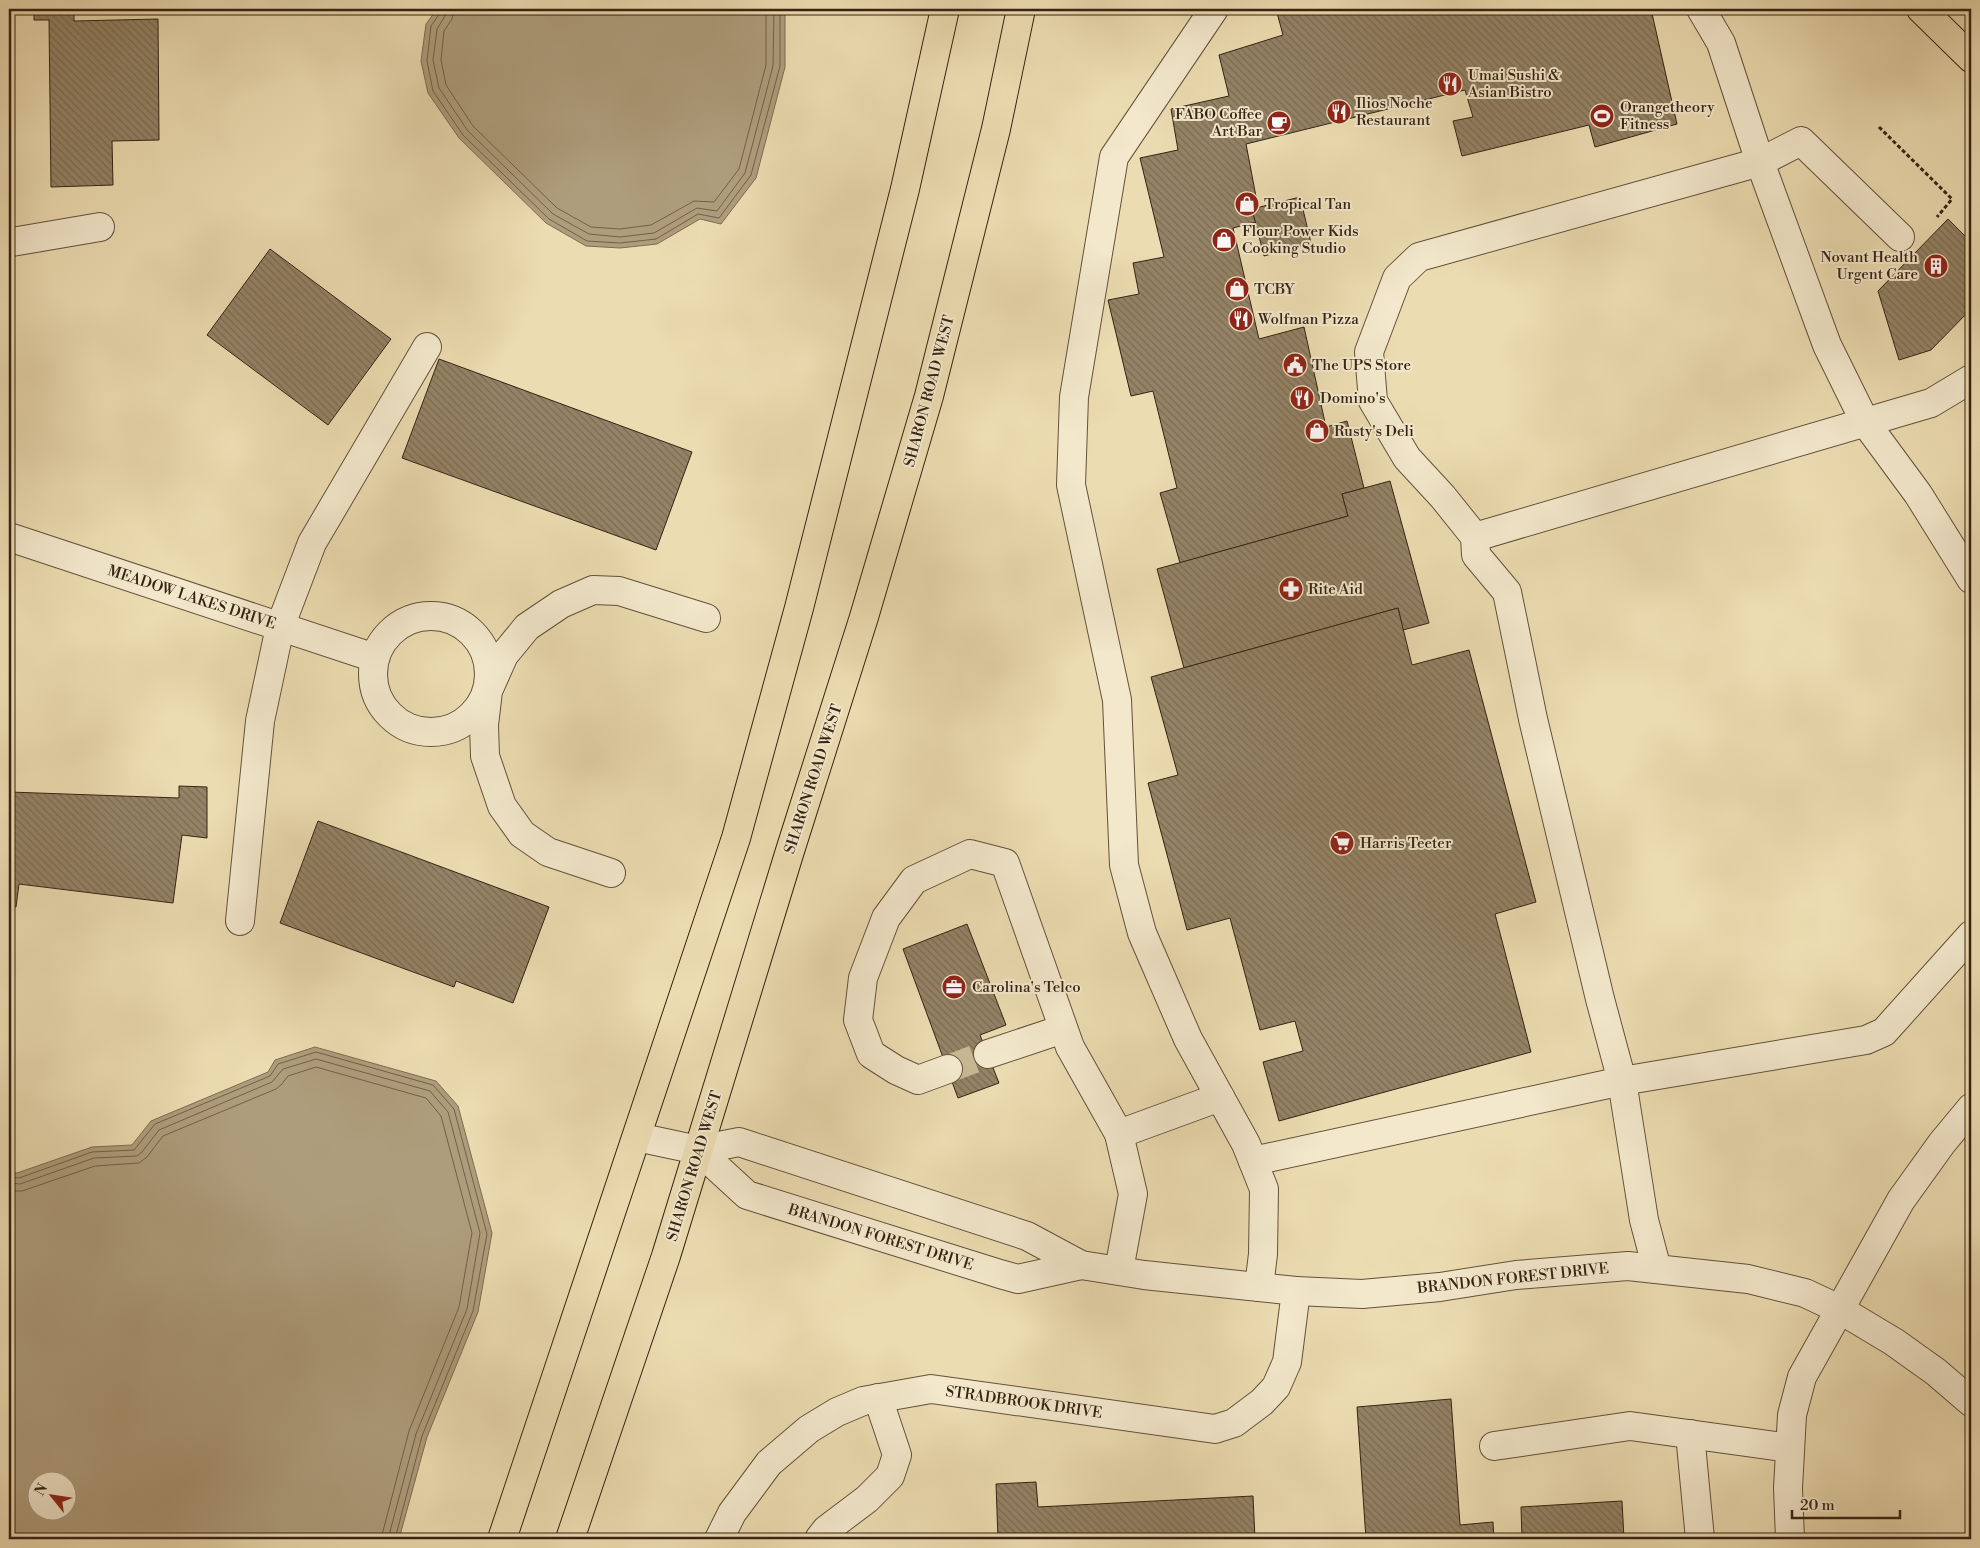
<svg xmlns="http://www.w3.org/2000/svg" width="1980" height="1548" viewBox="0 0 1980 1548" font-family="'Libre Bodoni',serif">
  <defs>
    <pattern id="building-back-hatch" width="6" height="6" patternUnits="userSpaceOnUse" patternTransform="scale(1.25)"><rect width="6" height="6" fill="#948366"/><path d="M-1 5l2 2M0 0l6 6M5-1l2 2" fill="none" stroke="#7a6b53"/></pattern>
  </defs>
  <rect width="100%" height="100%" fill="#ecdcb1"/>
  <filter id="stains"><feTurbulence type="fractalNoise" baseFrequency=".004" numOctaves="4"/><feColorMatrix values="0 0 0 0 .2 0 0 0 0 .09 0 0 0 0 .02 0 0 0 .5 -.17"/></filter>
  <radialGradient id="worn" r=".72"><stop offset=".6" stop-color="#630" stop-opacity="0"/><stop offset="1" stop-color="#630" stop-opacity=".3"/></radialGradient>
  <!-- water -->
  <g fill="#ae9d7c" stroke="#7e6c52" fill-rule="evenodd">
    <polygon points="437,9 785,9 785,67 756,178 721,224 700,219 657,244 620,248 586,246 546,223 459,138 428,93 421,61 426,24"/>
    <path d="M315,1047L436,1081L458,1106L492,1233L478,1312L427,1437L399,1539H9V1172L17,1173L92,1147L132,1145L151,1121L268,1072L275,1060ZM38,1480H68V1510H38Z"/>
  </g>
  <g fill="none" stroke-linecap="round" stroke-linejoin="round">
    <!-- shore -->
    <g stroke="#726048" stroke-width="1">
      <polyline points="440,9 440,13 431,26 427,61 433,91 463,135 549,219 587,241 620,243 656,239 698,214 719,218 751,175 780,66 780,9"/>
      <polyline points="447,9 445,16 437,29 433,60 439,88 468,131 553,214 589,234 620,237 654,233 697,208 717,211 745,173 773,66 774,9"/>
      <polyline points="454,9 452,19 444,31 441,60 446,85 473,126 557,208 591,227 620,229 651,225 694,201 714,202 739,169 766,65 766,9"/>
      <polyline points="9,1177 19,1178 92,1152 134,1150 155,1124 270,1076 278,1064 316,1052 433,1085 454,1109 487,1234 473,1311 422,1436 395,1539"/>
      <polyline points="9,1183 20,1184 94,1158 137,1156 142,1152 159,1130 272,1082 283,1069 316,1059 430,1091 448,1112 480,1233 467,1309 416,1434 388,1539"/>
      <polyline points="9,1191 22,1191 95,1166 139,1163 147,1157 163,1136 276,1089 282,1084 288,1076 316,1067 426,1098 441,1116 472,1233 459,1307 409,1431 381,1539"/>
    </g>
  </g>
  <!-- building -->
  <g fill="url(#building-back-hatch)" stroke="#352314">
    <polygon points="34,9 74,9 74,21 158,19 159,140 112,141 113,185 51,187 49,20 34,20"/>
    <polygon points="1276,9 1651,9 1677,124 1595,147 1589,125 1462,156 1453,121 1473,117 1465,90 1246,144 1258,207 1252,209 1256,222 1233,228 1259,339 1304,327 1326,427 1347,421 1364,488 1342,494 1348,516 1180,563 1160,493 1177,488 1153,391 1131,396 1108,300 1139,294 1133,263 1164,257 1140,158 1178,150 1171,109 1229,96 1219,55 1283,35"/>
    <polygon points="1300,197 1311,243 1264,256 1252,209"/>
    <polygon points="1948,219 1971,242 1971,309 1931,350 1899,360 1878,291"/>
    <polygon points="270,249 391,339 328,425 207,335"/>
    <polygon points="439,359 692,452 656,550 402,458"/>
    <polygon points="1390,481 1429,623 1403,630 1398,608 1184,668 1157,569 1348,516 1342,494"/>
    <polygon points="1398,608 1412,665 1469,650 1536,902 1495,914 1531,1052 1279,1121 1263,1062 1303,1051 1295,1021 1260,1030 1230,918 1187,930 1148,783 1178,775 1151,677"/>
    <polygon points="179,786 207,787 207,838 182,835 173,903 19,884 16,907 9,906 9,792 179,798"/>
    <polygon points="318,821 549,907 513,1003 456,981 454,987 280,923"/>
    <polygon points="967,924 1006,1025 980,1035 999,1083 958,1098 903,949"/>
    <polygon points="1451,1399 1460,1525 1493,1522 1494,1539 1366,1539 1357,1407"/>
    <polygon points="1036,1482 1038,1507 1253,1496 1255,1539 998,1539 996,1484"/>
    <polygon points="1622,1501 1624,1539 1522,1539 1521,1507"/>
  </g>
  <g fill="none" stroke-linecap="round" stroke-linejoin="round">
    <!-- minor-tunnel -->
    <polyline stroke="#c7b792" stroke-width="28" stroke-dasharray="28 14" stroke-linecap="butt" points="948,1069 988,1054"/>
    <defs>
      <g id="minor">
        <polyline points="1214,9 1114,157 1074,397 1071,485 1117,700 1124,865 1142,933 1188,1039 1246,1144 1264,1189 1263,1254 1259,1287"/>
        <polyline points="1701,9 1721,43 1760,162 1827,345 1865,422 1918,494 1971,579"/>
        <polyline points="9,241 12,242 100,227"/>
        <polyline points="9,537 375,658"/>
        <polyline points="1475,537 1931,403 1971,379"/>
        <circle cx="431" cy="674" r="58"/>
        <polyline points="611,873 548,852 522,834 502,806 485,756 484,725 488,691 504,655 527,627 561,604 593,590 619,591 706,618"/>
        <polyline points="240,921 260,721 280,627 312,543 427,347"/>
        <polyline points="988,1054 1063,1029"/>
        <polyline points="948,1069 918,1080 896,1070 871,1054 858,1020 863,978 886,918 914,880 970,854 1005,863 1070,1047 1119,1134 1133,1194 1119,1270"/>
        <polyline points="1119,1134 1220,1097"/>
        <polyline points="637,1137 698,1150 739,1142 1027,1236 1081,1265 1018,1279 1000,1274 747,1195 698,1150"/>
        <polyline points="1253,1161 1622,1081 1866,1040 1884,1032 1971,935"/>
        <polyline points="1081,1265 1144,1275 1296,1291 1362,1294 1440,1287 1516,1275 1628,1266 1748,1279 1805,1293 1839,1309 1894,1342 1936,1372 1971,1402"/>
        <polyline points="1657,1269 1644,1220 1622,1081 1600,999 1533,719 1507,592 1476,555 1475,537 1443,497 1407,458 1373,401 1369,352 1397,278 1419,257 1760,162 1801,141 1900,237"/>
        <polyline points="1690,1434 1700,1539"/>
        <polyline points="1494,1446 1630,1426 1790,1448"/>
        <polyline points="719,1539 732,1513 769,1463 809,1429 837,1412 863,1401 931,1389 1215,1429 1234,1423 1262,1402 1276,1387 1287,1362 1296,1291"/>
        <polyline points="819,1539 826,1530 867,1499 890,1476 897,1455 878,1398"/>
        <polyline points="1790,1539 1788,1488 1792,1415 1802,1377 1901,1200 1942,1143 1971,1108"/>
      </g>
      <g id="major">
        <polyline points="1921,9 1971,58"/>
        <polyline points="502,1539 736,838 799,608 905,189 945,9"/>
        <polyline points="570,1539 666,1256 789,854 864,617 929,396 996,129 1021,9"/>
      </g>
    </defs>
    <!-- minor casing -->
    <use href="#minor" stroke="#63513b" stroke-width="30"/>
    <!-- major casing -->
    <use href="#major" stroke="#352314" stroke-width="30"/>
    <!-- path -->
    <polyline stroke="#352314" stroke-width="3" stroke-dasharray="4 2.5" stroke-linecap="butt" points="1879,127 1952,199 1937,217"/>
    <!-- minor -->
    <use href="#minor" stroke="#f3e8cc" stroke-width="28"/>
    <!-- major -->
    <use href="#major" stroke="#ecdcb1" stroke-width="28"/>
  </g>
  <!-- icons -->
  <defs>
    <symbol id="restaurant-disc" viewBox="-11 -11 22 22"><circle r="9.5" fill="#8f2418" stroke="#f3e8cc"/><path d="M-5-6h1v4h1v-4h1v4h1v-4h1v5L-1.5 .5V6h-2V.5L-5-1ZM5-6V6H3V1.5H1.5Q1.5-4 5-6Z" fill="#fff"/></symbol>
    <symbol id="stadium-disc" viewBox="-11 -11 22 22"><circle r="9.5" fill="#8f2418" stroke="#f3e8cc"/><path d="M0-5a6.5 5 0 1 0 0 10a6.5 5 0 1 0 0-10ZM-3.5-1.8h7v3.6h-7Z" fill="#fff"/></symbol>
    <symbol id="cafe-disc" viewBox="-11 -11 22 22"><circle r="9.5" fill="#8f2418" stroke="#f3e8cc"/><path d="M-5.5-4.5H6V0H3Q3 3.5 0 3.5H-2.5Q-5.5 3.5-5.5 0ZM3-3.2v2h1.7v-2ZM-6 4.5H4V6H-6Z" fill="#fff"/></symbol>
    <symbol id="shop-disc" viewBox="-11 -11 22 22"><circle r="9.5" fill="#8f2418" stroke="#f3e8cc"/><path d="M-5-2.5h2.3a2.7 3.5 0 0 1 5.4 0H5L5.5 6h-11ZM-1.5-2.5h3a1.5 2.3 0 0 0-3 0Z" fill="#fff"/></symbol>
    <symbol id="building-disc" viewBox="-11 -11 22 22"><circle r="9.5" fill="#8f2418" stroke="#f3e8cc"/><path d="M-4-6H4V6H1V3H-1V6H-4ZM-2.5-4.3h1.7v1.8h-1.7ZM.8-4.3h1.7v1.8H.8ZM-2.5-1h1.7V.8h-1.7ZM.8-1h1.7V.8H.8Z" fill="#fff"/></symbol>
    <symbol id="civic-disc" viewBox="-11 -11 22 22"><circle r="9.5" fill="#8f2418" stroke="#f3e8cc"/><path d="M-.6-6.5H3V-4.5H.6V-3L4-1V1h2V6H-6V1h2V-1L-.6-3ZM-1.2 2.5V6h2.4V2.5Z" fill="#fff"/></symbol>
    <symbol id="pharmacy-disc" viewBox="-11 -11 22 22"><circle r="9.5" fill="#8f2418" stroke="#f3e8cc"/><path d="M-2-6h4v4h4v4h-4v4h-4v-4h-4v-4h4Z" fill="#fff"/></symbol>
    <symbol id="supermarket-disc" viewBox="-11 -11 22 22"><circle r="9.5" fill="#8f2418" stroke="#f3e8cc"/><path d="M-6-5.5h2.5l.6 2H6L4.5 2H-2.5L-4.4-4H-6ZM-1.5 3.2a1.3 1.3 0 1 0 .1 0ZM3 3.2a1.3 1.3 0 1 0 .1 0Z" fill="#fff"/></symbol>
    <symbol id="office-disc" viewBox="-11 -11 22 22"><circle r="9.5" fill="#8f2418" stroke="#f3e8cc"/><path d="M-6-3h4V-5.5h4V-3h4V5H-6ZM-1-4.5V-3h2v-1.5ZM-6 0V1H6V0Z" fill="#fff"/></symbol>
  </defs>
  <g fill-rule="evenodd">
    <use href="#restaurant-disc" x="1436" y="70" width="28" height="28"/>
    <use href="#restaurant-disc" x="1325" y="98" width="28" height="28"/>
    <use href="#stadium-disc" x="1588" y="102" width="28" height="28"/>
    <use href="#cafe-disc" x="1265" y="109" width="28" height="28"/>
    <use href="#shop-disc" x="1233" y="190" width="28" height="28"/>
    <use href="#shop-disc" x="1210" y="226" width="28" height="28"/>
    <use href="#building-disc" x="1922" y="252" width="28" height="28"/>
    <use href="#shop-disc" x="1223" y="275" width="28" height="28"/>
    <use href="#restaurant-disc" x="1227" y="305" width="28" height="28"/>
    <use href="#civic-disc" x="1281" y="351" width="28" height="28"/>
    <use href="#restaurant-disc" x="1288" y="384" width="28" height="28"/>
    <use href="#shop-disc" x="1303" y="417" width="28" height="28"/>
    <use href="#pharmacy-disc" x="1277" y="575" width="28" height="28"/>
    <use href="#supermarket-disc" x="1328" y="829" width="28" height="28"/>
    <use href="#office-disc" x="940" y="973" width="28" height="28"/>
  </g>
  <g text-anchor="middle" stroke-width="4" stroke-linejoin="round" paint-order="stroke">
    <!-- poi labels -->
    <g font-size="15" fill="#352314" stroke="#f3e8cc" text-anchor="start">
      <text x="1468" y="80">Umai Sushi &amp;<tspan x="1468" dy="17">Asian Bistro</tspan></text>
      <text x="1356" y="108">Ilios Noche<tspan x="1356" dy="17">Restaurant</tspan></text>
      <text x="1620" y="112">Orangetheory<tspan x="1620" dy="17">Fitness</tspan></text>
      <text x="1262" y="119" text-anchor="end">FABO Coffee<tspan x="1262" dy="17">Art Bar</tspan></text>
      <text x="1264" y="209">Tropical Tan</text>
      <text x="1242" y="236">Flour Power Kids<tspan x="1242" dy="17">Cooking Studio</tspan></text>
      <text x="1918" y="262" text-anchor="end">Novant Health<tspan x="1918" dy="17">Urgent Care</tspan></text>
      <text x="1254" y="294">TCBY</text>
      <text x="1258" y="324">Wolfman Pizza</text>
      <text x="1312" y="370">The UPS Store</text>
      <text x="1320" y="403">Domino's</text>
      <text x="1334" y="436">Rusty's Deli</text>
      <text x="1308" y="594">Rite Aid</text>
      <text x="1360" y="848">Harris Teeter</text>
      <text x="972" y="992">Carolina's Telco</text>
    </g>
    <!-- street labels -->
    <g font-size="15" fill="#352314" stroke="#f3e8cc">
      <text transform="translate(929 391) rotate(-75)" y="5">SHARON ROAD WEST</text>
      <text transform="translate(192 597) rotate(18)" y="5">MEADOW LAKES DRIVE</text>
      <text transform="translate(813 779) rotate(-72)" y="5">SHARON ROAD WEST</text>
      <text transform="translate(694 1166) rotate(-73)" y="5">SHARON ROAD WEST</text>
      <text transform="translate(881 1237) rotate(17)" y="5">BRANDON FOREST DRIVE</text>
      <text transform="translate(1513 1278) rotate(-6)" y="5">BRANDON FOREST DRIVE</text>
      <text transform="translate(1024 1402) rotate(8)" y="5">STRADBROOK DRIVE</text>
    </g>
  </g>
  <!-- margin -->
  <rect width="1980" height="1548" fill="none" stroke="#ecdcb1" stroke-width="30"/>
  <rect x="10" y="10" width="1960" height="1528" fill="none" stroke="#352314" stroke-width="2.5"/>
  <rect x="15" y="15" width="1950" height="1518" fill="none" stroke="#352314"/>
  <!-- north arrow -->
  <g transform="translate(52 1496) rotate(300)"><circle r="24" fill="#f3e8cc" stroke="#a79982"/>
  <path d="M0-4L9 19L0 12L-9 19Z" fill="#8f2418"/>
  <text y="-8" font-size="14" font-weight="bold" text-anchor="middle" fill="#352314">N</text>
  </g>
  <!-- scale -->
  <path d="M1792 1510v8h108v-8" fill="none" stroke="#352314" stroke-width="2.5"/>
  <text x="1800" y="1510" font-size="15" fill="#352314" stroke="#f3e8cc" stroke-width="4" paint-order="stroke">20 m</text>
  <rect width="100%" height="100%" filter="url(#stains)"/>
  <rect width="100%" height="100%" fill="url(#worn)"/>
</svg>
